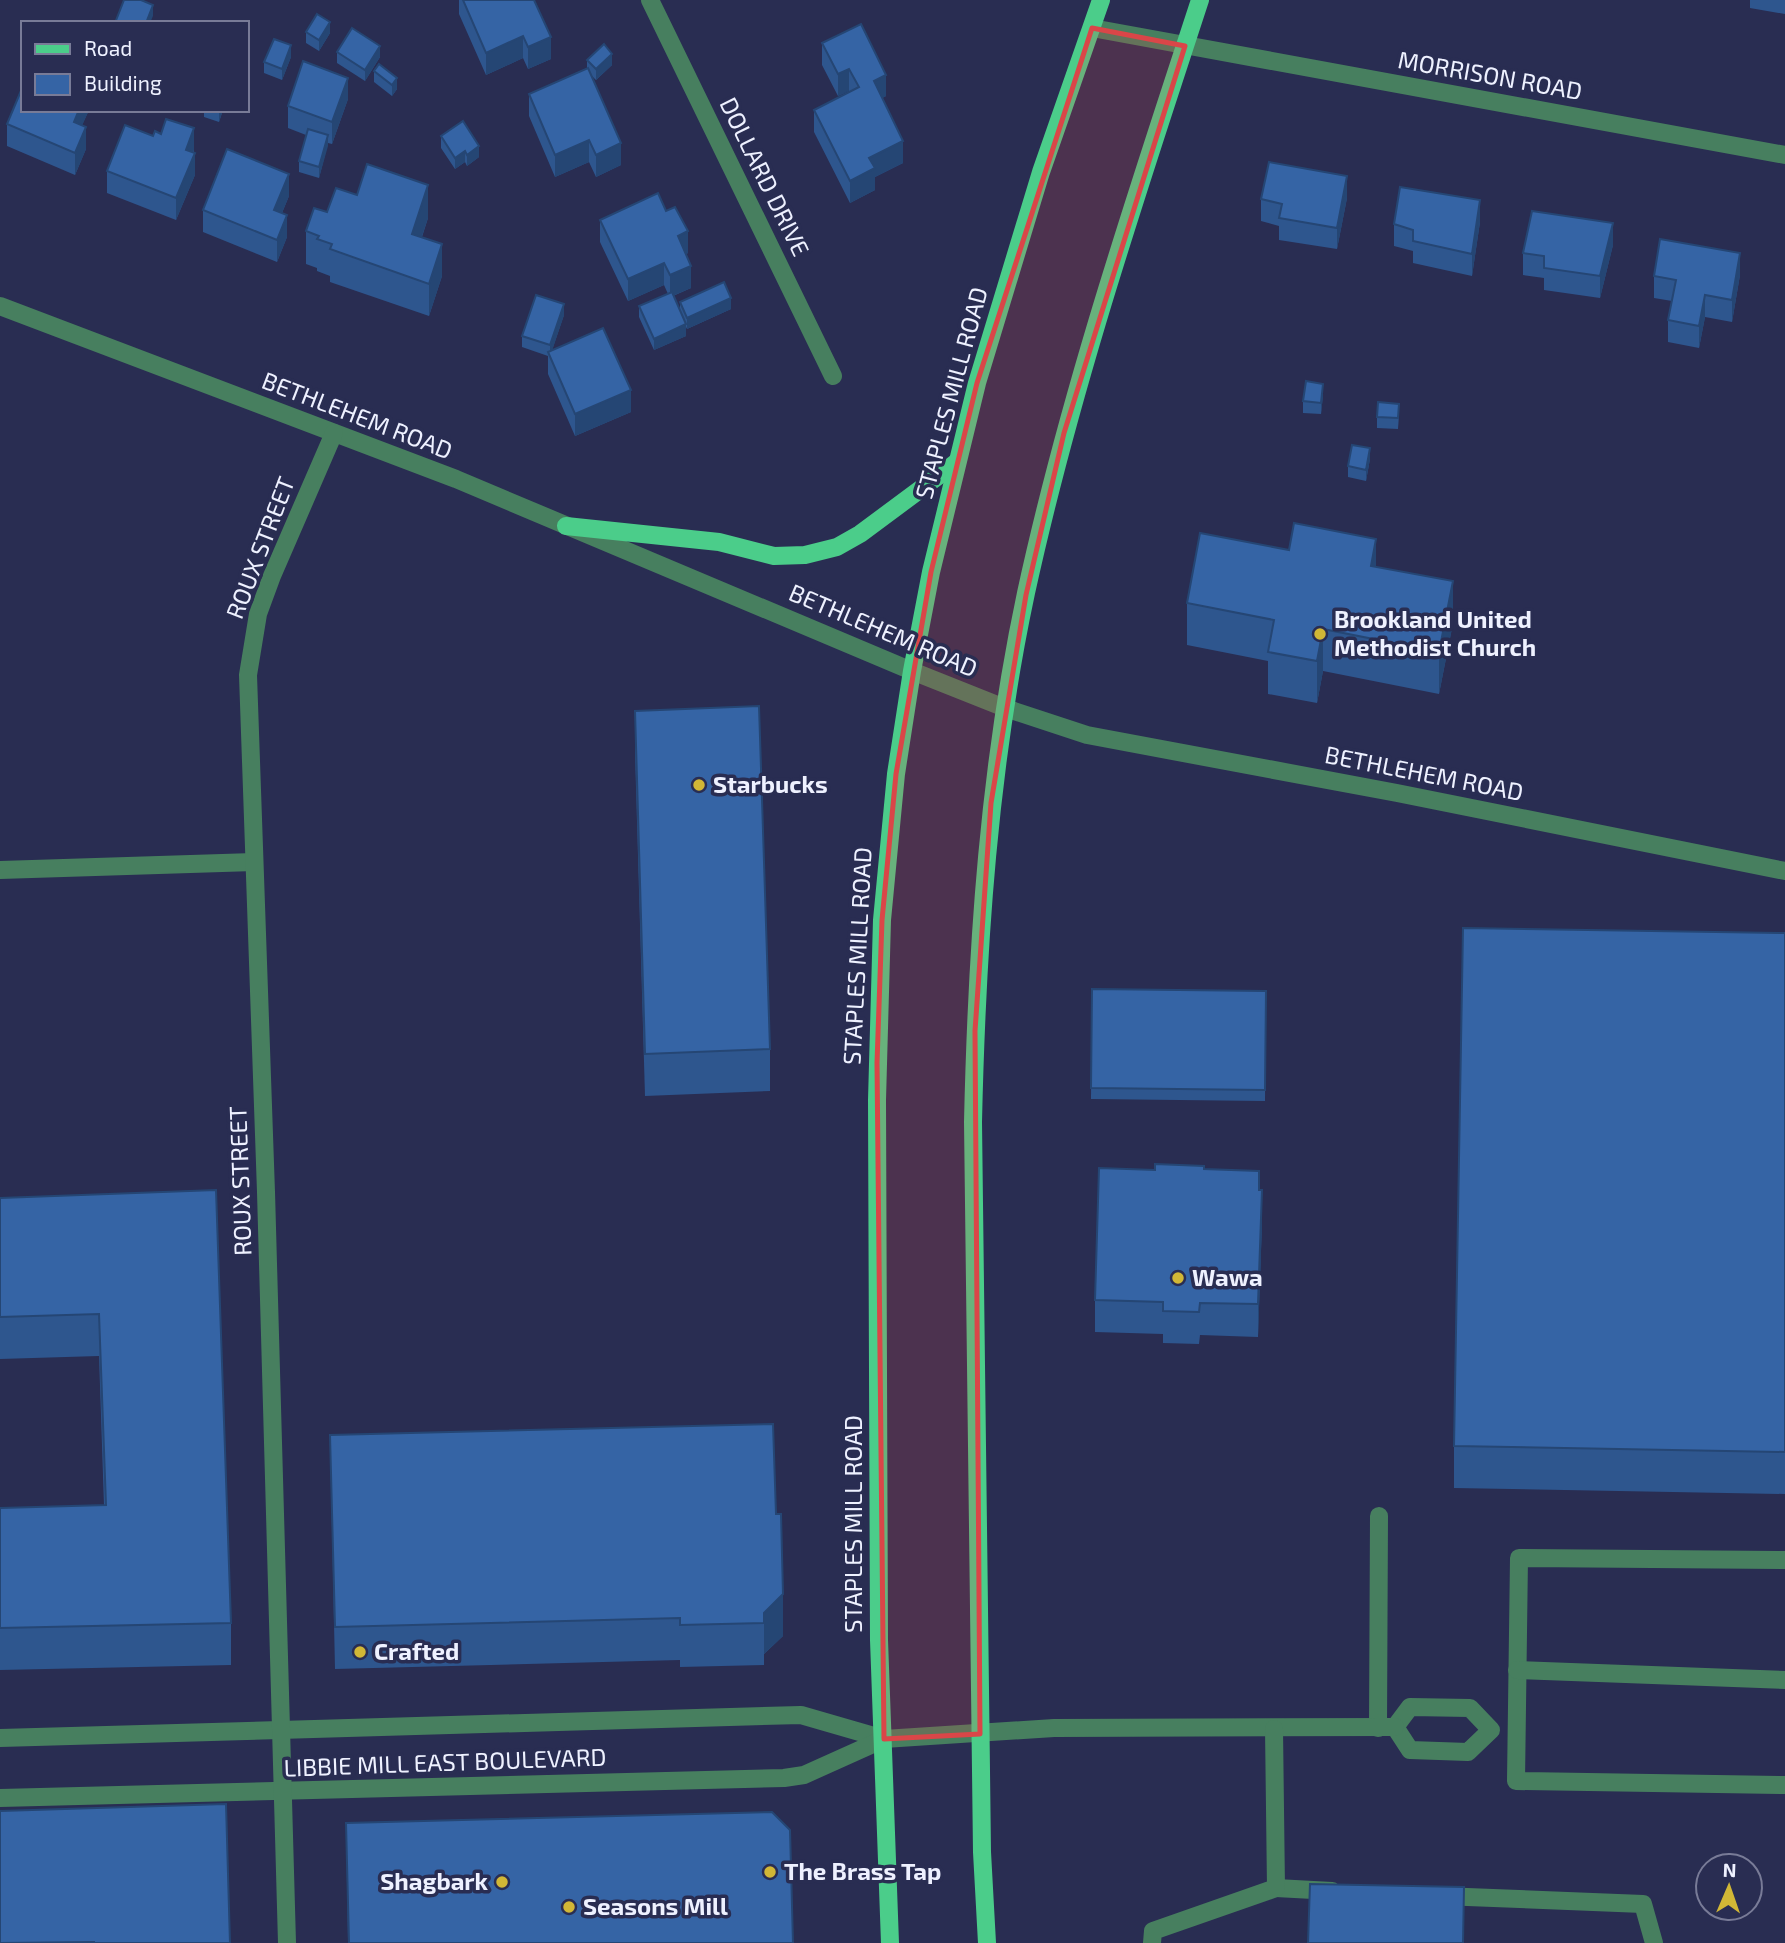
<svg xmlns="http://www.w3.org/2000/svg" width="1785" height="1943" viewBox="0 0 1785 1943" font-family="'Exo 2',sans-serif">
  <rect width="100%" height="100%" fill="#292d52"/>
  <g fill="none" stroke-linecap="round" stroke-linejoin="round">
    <!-- minor -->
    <g stroke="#477f5f" stroke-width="18">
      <polyline points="650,0 833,376"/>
      <polyline points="1092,28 1785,155"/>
      <polyline points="0,306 456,479 912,671 1005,708 1087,735 1397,793 1785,871"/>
      <polyline points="0,870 254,862"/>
      <polyline points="1785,1560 1519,1558 1516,1781 1785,1785"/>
      <polyline points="1517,1670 1785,1680"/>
      <polygon points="1410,1707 1470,1708 1491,1730 1468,1752 1410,1750 1395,1727"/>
      <polyline points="1378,1728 1379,1516"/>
      <polyline points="0,1738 801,1715 884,1739 1054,1728 1395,1727"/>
      <polyline points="0,1798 784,1778 804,1775 884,1739"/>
      <polyline points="1276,1888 1332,1891"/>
      <polyline points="1441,1896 1643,1904 1654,1943"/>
      <polyline points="287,1943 266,1192 248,675 258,614 272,576 334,433"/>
      <polyline points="1152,1943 1153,1931 1276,1888 1274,1729"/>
    </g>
    <!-- major -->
    <g stroke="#4bcd8a" stroke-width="18">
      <polyline points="566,526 719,542 774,556 805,555 837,547 860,534 957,462"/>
      <polyline points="890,1943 879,1640 877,1100 882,920 896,774 912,671 931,572 977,383 1041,172 1101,0"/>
      <path d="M987,1943L982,1852L973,1122C977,944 989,767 1026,593C1070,391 1136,196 1200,0"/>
    </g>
  </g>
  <!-- wall -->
  <g fill="#2e568e">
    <polygon points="459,0 534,0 551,59 528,69 523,58 486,75 459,14"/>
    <polygon points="1750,0 1785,0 1785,14 1750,8"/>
    <polygon points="306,32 330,33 319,51 306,43"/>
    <polygon points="822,43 886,96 882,98 903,163 875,177 875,190 850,203 814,132 814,110 850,92 849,91 838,96 822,65"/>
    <polygon points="337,52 380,57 365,81 337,63"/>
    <polygon points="291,57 282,80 264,73 264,62"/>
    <polygon points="587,60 612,65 596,80 591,75 621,165 596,177 589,162 555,177 529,116 529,94 587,68"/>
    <polygon points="374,71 397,89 392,96 374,82"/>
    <polygon points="348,99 332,144 328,143 319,178 299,172 299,161 306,135 288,128 288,106"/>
    <polygon points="23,110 89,110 82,125 86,149 75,175 7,146 7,124"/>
    <polygon points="204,110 223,110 219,122 204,117"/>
    <polygon points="153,136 194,150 195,175 176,220 107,193 107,171"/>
    <polygon points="441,136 479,157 467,166 465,162 455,169 441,148"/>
    <polygon points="357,195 428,218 422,237 442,276 429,316 330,282 330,276 317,271 317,268 306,264 306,231 327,212"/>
    <polygon points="289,196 282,213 287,237 277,262 203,232 203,210"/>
    <polygon points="1347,198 1337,249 1279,240 1279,226 1261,221 1261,199"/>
    <polygon points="666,211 688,253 686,254 691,288 673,296 680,310 680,302 731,309 687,329 686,327 686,336 654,350 639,317 639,306 668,294 664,285 628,301 600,242 600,220"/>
    <polygon points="1480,222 1472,276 1413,263 1413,251 1394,246 1394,224"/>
    <polygon points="1613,245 1600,298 1544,290 1544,278 1523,275 1523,253"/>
    <polygon points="1740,275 1732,322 1705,317 1699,348 1668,342 1668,320 1672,301 1654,298 1654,276"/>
    <polygon points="564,315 552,350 631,412 575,436 548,374 548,356 522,347 522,336"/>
    <polygon points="1323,395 1321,414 1303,413 1303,401"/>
    <polygon points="1399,415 1398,429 1377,428 1377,417"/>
    <polygon points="1370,459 1366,481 1348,477 1348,466"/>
    <polygon points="1376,567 1453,623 1439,694 1323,671 1317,703 1268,694 1268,661 1187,645 1187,603"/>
    <polygon points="635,711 770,1049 770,1091 645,1096 635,753"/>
    <polygon points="1785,933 1785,1494 1454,1488 1454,1446"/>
    <polygon points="1092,989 1266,991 1265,1101 1091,1099"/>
    <polygon points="1204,1169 1259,1190 1262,1223 1258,1337 1200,1335 1199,1344 1163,1343 1163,1334 1095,1332 1095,1300 1155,1170"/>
    <polygon points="216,1190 231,1623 231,1665 0,1670 0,1508 104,1505 99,1356 0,1359 0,1198"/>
    <polygon points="330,1435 776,1514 783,1636 764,1654 764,1665 680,1667 680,1660 335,1669"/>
    <polygon points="346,1823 793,1943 348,1943"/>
  </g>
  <!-- shaded-wall -->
  <g fill="#254674">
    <polygon points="153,5 153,16 150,23 146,23"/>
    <polygon points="330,22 330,33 319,51 319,40"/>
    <polygon points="523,36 523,58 486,75 486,53"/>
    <polygon points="551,37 551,59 528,69 528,47"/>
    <polygon points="291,45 291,57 282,80 282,69"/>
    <polygon points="380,46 380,57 365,81 365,70"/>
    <polygon points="612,54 612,65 596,80 596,69"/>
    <polygon points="849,69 849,91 838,96 838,74"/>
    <polygon points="886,75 886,96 874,103 874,81"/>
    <polygon points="348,78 348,99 332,144 332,122"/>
    <polygon points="397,78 397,89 392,96 392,85"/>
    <polygon points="79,110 89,110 74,144 74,122"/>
    <polygon points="219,110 223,110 219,122"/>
    <polygon points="86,127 86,149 75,175 75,153"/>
    <polygon points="194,128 194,150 186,172 186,150"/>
    <polygon points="328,135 328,146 319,178 319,167"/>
    <polygon points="589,140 589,162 555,177 555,155"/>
    <polygon points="903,141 903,163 875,177 875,190 850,203 850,181 869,158"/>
    <polygon points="621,143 621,165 596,177 596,155"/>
    <polygon points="479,146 479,157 467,166 467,155"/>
    <polygon points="465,151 465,162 455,169 455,158"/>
    <polygon points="195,153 195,175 176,220 176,198"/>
    <polygon points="289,174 289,196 274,232 274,210"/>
    <polygon points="1347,176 1347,198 1337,249 1337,228"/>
    <polygon points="428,185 428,218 412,266 412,234"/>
    <polygon points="1480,200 1480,222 1472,276 1472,254"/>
    <polygon points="287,215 287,237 277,262 277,240"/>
    <polygon points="1613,223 1613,245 1600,298 1600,276"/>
    <polygon points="688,231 688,253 678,258 678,236"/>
    <polygon points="442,244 442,276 429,316 429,284"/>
    <polygon points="1740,253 1740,275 1732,322 1732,300"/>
    <polygon points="664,263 664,285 628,301 628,279"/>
    <polygon points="691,266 691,288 670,297 670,275"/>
    <polygon points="1705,295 1705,317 1699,348 1699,326"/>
    <polygon points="731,298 731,309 687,329 687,318"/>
    <polygon points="564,304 564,315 550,357 550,345"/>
    <polygon points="686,324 686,336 654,350 654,339"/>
    <polygon points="1323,384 1323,395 1321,414 1321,403"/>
    <polygon points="631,390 631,412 575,436 575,414"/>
    <polygon points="1370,448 1370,459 1366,481 1366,470"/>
    <polygon points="1376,539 1376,581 1371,566"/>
    <polygon points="1453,581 1453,623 1439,694 1439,652"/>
    <polygon points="1323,629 1323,671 1317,703 1317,661"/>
    <polygon points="1262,1190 1262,1223 1258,1337 1258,1304"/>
    <polygon points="783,1594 783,1636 764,1654 764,1613"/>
  </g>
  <!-- building -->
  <g fill="#3564a5" stroke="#254674" stroke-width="2">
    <polygon points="124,0 141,0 153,5 146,23 115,23"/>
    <polygon points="463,0 534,0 551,37 528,47 523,36 486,53"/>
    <polygon points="317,14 330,22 319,40 306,32"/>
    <polygon points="861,24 886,75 874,81 903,141 869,158 875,168 850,181 814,110 859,87 849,69 838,74 822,43"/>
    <polygon points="352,28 380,46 365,70 337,52"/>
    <polygon points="274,39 291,45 282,69 264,62"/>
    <polygon points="604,44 612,54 596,69 587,60"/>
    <polygon points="303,61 348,78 332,122 288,106"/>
    <polygon points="379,64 397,78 392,85 374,71"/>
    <polygon points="588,68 621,143 596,155 589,140 555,155 529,94"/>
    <polygon points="23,86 23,110 79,110 74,122 86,127 75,153 7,124"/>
    <polygon points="166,119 194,128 186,150 195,153 176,198 107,171 125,125 153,136 155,131 161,134"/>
    <polygon points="463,121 479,146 467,155 465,151 455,158 441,136"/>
    <polygon points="308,129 328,135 319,167 299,161"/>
    <polygon points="227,149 289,174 274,210 287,215 277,240 203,210"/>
    <polygon points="1269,162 1347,176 1337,228 1279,218 1282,204 1261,199"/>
    <polygon points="367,164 428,185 412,234 442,244 429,284 330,249 332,244 317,239 319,236 306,231 314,208 327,212 336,188 357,195"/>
    <polygon points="1400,187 1480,200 1472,254 1413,241 1413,230 1394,224"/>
    <polygon points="658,193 666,211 675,207 688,231 678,236 691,266 670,275 664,263 628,279 600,220"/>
    <polygon points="1532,211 1613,223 1600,276 1544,268 1544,256 1523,253"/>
    <polygon points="1660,239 1740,253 1732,300 1705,295 1699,326 1668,320 1676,280 1654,276"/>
    <polygon points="724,282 731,298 687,318 680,302"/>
    <polygon points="672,292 686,324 654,339 639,306"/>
    <polygon points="536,295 564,304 550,345 522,336"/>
    <polygon points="603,328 631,390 575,414 548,352"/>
    <polygon points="1306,381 1323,384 1321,403 1303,401"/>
    <polygon points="1378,402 1399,404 1398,418 1377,417"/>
    <polygon points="1352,445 1370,448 1366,470 1348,466"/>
    <polygon points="1294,523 1376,539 1371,566 1453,581 1439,652 1323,629 1317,661 1268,652 1274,620 1187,603 1200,533 1289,550"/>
    <polygon points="759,706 770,1049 645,1054 635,711"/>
    <polygon points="1463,928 1785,933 1785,1452 1454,1446"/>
    <polygon points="1092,989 1266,991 1265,1090 1091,1088"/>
    <polygon points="1155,1164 1204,1166 1204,1169 1259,1171 1259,1190 1262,1190 1258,1304 1200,1303 1199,1312 1163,1311 1163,1302 1095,1300 1099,1168 1155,1170"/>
    <polygon points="216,1190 231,1623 0,1628 0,1508 106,1505 99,1314 0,1317 0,1198"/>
    <polygon points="773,1424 776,1514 781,1514 783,1594 764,1613 764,1623 680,1625 680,1618 335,1627 330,1435"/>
    <polygon points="226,1804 230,1943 94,1943 94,1942 0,1943 0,1811"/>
    <polygon points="772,1812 790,1830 793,1943 349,1943 346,1823"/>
    <polygon points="1310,1884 1464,1887 1463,1943 1308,1943"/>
  </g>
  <!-- marked area -->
  <path fill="#da4648" fill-opacity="0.2" stroke="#da4648" stroke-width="5" stroke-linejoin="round" d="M1092,28L1185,46L1064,433L1026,595L991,803L975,1031L980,1734L884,1739L877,1063L882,920L896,774L931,572L977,383Z"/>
  <!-- markers -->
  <g fill="#d1b736" stroke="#292d52" stroke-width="2.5">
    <circle cx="1320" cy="634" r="7"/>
    <circle cx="699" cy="785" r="7"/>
    <circle cx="1178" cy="1278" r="7"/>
    <circle cx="360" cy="1652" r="7"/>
    <circle cx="770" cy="1872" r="7"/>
    <circle cx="502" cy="1882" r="7"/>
    <circle cx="569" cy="1907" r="7"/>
  </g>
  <g text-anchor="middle" stroke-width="7" stroke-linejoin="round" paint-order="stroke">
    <!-- street labels -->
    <g font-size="24" fill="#eef1ff" stroke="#292d52">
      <text transform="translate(1490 76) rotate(10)" y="8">MORRISON ROAD</text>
      <text transform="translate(764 177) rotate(64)" y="8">DOLLARD DRIVE</text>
      <text transform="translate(952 393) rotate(-75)" y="8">STAPLES MILL ROAD</text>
      <text transform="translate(357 416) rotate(21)" y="8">BETHLEHEM ROAD</text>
      <text transform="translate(261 548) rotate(-69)" y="8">ROUX STREET</text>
      <text transform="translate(883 631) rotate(23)" y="8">BETHLEHEM ROAD</text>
      <text transform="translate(1424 774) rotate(11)" y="8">BETHLEHEM ROAD</text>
      <text transform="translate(858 956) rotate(-87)" y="8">STAPLES MILL ROAD</text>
      <text transform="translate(241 1181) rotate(-92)" y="8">ROUX STREET</text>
      <text transform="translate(854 1524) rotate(-90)" y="8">STAPLES MILL ROAD</text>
      <text transform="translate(445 1763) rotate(-2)" y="8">LIBBIE MILL EAST BOULEVARD</text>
    </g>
    <!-- poi labels -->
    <g font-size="24" font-weight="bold" fill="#eef1ff" stroke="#292d52" text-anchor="start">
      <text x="1334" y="628">Brookland United<tspan x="1334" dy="28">Methodist Church</tspan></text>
      <text x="713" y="793">Starbucks</text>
      <text x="1192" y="1286">Wawa</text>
      <text x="374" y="1660">Crafted</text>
      <text x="784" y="1880">The Brass Tap</text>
      <text x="488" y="1890" text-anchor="end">Shagbark</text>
      <text x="583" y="1915">Seasons Mill</text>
    </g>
  </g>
  <!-- legend -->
  <rect x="21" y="21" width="228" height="91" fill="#292d52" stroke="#787b97" stroke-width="2"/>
  <rect x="35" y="44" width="35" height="10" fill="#4bcd8a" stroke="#787b97" stroke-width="2"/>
  <text x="84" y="56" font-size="21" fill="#eef1ff">Road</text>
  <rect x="35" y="74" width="35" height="21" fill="#3564a5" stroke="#787b97" stroke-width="2"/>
  <text x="84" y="91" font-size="21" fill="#eef1ff">Building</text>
  <!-- north arrow -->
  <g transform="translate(1729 1887) rotate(2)"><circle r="33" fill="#292d52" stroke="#787b97" stroke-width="2"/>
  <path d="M0-5L12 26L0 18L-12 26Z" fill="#d1b736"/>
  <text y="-10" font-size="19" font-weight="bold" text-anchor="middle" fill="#eef1ff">N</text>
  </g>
</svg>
